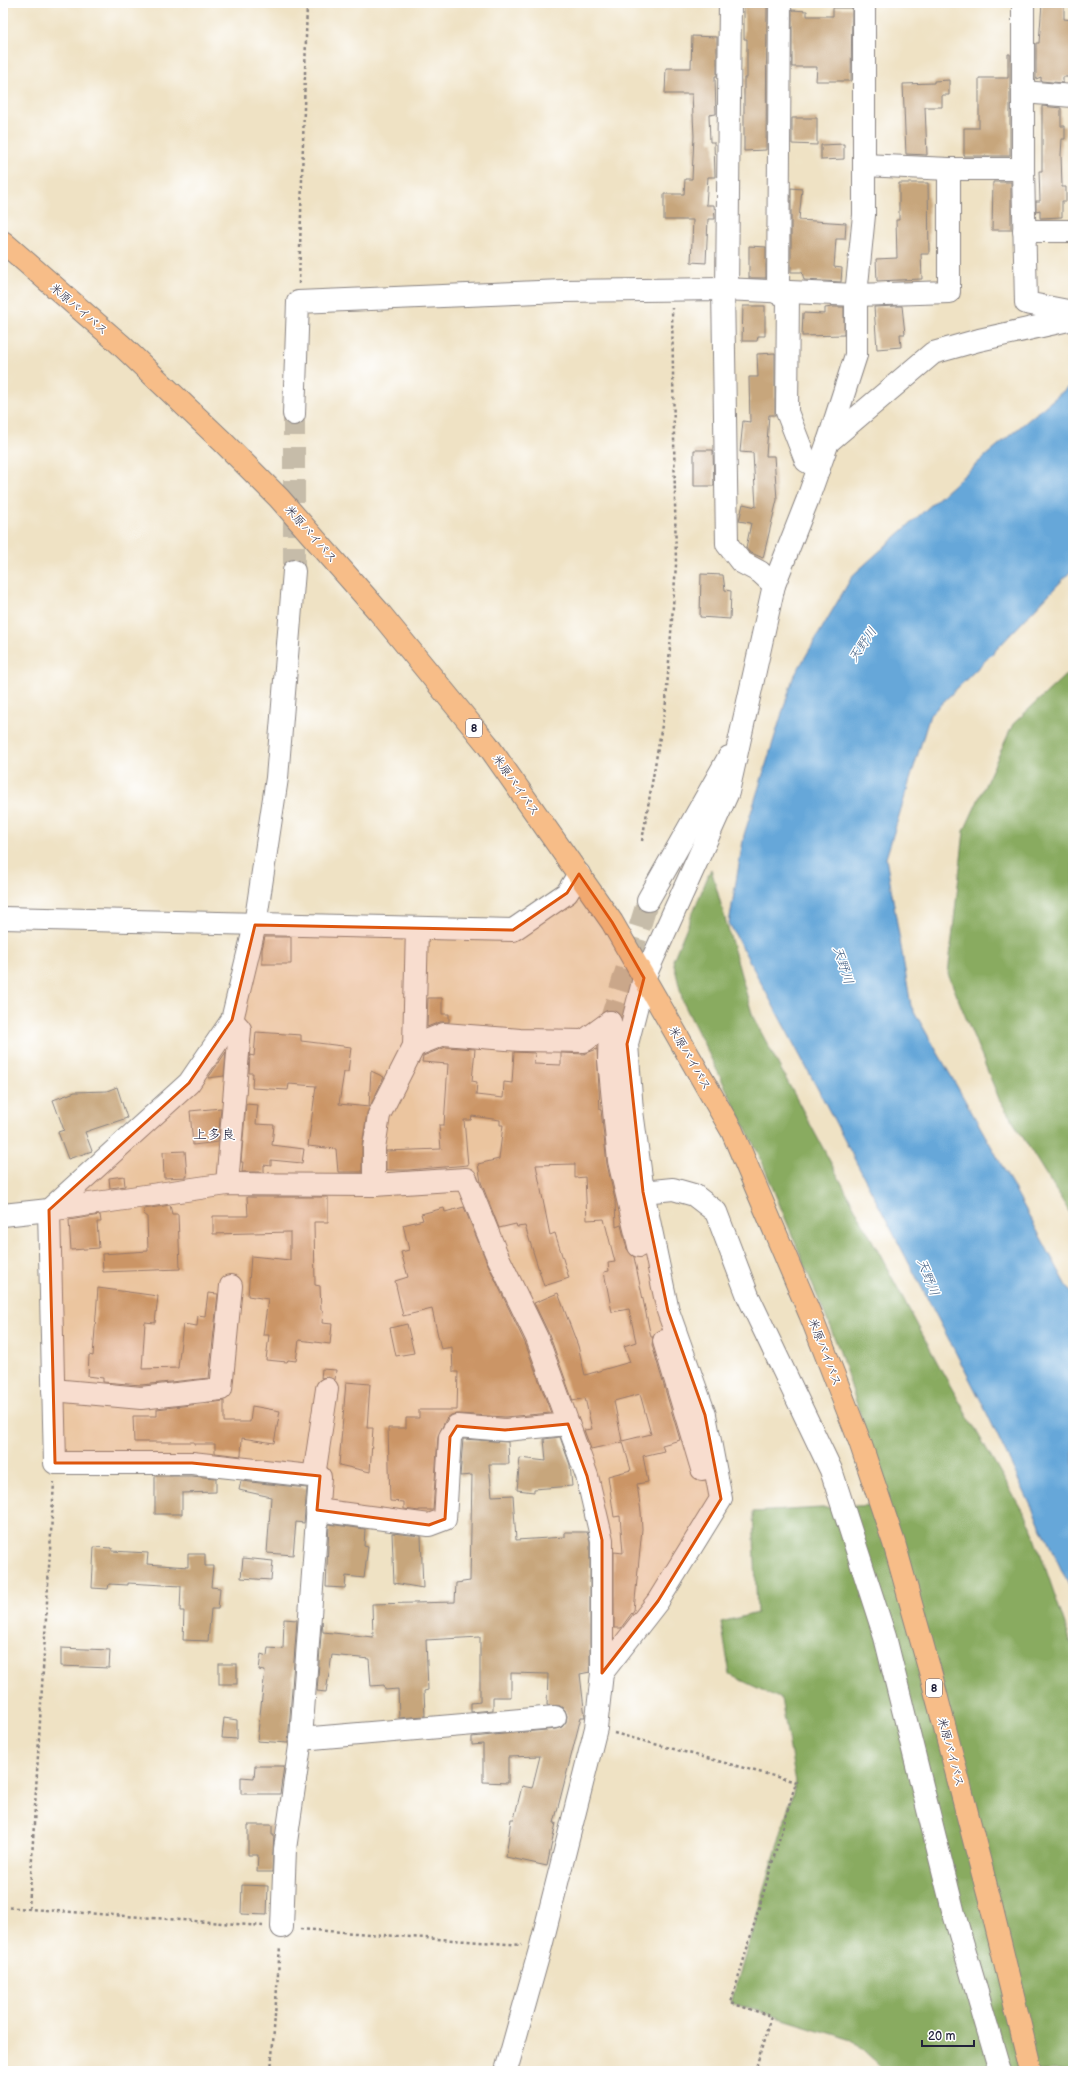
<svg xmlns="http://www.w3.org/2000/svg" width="1076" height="2074" viewBox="0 0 1076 2074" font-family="'Balsamiq Sans','Klee One',sans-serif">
  <rect width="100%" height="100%" fill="#fff"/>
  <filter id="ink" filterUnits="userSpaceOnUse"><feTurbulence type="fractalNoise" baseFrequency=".025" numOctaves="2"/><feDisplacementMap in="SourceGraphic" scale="8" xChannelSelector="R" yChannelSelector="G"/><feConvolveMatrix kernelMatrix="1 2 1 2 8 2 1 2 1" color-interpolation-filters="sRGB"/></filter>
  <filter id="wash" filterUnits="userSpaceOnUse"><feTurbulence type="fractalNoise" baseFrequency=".012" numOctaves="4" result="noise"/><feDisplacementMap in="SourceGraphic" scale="16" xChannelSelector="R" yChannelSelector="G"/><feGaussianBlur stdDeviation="0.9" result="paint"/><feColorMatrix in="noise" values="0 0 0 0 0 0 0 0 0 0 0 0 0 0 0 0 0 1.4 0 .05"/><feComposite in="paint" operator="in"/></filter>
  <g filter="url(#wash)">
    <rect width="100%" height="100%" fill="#efe2c4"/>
    <!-- forest -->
    <g fill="#89ab60" stroke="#56664e">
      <polygon points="1073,668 1073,1218 999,1099 948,974 964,831 1013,724"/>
      <polygon points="711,869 753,1017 943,1373 1031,1526 1073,1648 1073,2071 886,2071 852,2040 731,2003 796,1782 781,1699 730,1675 721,1622 757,1613 753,1512 889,1504 839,1349 760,1157 683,1002 673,960"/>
    </g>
    <!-- water -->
    <polygon fill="#66a7d9" stroke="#44648a" points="1073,383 1073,569 992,654 930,715 886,858 911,1006 994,1151 1073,1297 1073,1594 981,1401 821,1095 729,923 744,835 793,678 853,575 991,451"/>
    <g id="blocks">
      <!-- building -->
      <g fill="#c7a67c" fill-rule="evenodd">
        <polygon points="1042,3 1064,3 1064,19 1073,20 1073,77 1063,77 1063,83 1041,81 1041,77 1036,79 1036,43 1039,43"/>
        <polygon points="744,4 767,4 766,150 744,151 744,78 747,78 747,39 744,39"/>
        <polygon points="833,8 852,8 851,81 816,81 817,67 792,67 792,10 807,11 807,16 833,16"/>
        <polygon points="692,36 717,37 717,76 715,76 716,114 709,115 710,142 714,142 715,177 708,177 706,205 714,205 715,219 708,219 706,263 691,262 693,220 664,220 664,194 684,194 685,179 692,179 694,136 692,94 665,94 666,68 691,68"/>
        <polygon points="1008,54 1010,54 1010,156 964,156 964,128 979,128 979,78 1008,78"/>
        <polygon points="949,80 949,95 942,95 942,107 925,107 927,155 906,154 903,84 934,83 934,81"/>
        <polygon points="1042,106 1061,108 1061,126 1065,126 1065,139 1062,139 1061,155 1062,187 1066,187 1066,201 1062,201 1062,217 1040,218 1040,210 1036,211 1036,201 1040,201 1039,171 1042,171"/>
        <polygon points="792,118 817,118 817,145 792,144"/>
        <polygon points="844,144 844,159 821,160 821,145"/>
        <polygon points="993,182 1011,182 1011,230 992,230"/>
        <polygon points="899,183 928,183 929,254 921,254 922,279 877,281 876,259 897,258 896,220 899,220"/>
        <polygon points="791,188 802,189 799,220 846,223 845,239 836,239 834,267 842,268 841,282 804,280 802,272 791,272"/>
        <polygon points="749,246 766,247 766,278 749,278"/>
        <polygon points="743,306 765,306 765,336 758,336 757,341 742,341"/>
        <polygon points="896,306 902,306 905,334 900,334 901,347 877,349 874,307"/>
        <polygon points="832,307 844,307 844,335 802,336 803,313 825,314 825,308"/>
        <polygon points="775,353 775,415 769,415 766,456 774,456 777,500 763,558 749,552 746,548 751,523 739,521 743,504 756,507 753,453 740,452 743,421 750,422 749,377 758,377 757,354"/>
        <polygon points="694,450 713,450 714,486 694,486"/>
        <polygon points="701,574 723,575 725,590 731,591 730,619 700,617"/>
        <polygon points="265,937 291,937 291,964 262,964 262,949"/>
        <polygon points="428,998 442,998 442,1014 449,1014 449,1022 440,1022 427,1027"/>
        <polygon points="256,1032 301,1035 301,1041 351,1047 348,1072 344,1072 339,1104 369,1107 371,1071 384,1077 367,1113 362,1146 362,1172 338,1172 336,1149 308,1146 316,1086 289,1084 288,1090 252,1088 253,1073 249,1073 250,1055 254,1056"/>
        <path d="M446,1047L475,1049L472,1081L477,1082L476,1095L503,1098L504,1082L512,1083L514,1052L535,1053L534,1064L561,1065V1053L584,1054L597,1049L600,1110H601L607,1164L615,1200L616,1227L621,1225L627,1249L634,1257L651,1337H653L652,1345L680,1440L662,1445L664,1451L643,1456L648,1482L637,1484L641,1512L642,1529L634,1610L621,1628H614V1552L623,1553L620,1516L614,1517L608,1476L631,1470L623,1442L591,1449L584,1430L592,1429L585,1398L573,1401L549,1334L534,1303L558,1293L578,1346L585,1375L630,1362L624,1346L636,1342L629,1309L612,1312L604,1272L609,1271L608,1263L615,1262L604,1219L587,1220L585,1177L575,1178V1164L536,1165L550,1235L555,1233L569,1278L544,1286L525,1226L517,1227L516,1224L499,1228L481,1182L478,1164L499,1159L503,1125H500V1120L472,1116L471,1120H464L468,1165L408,1170H386V1151L441,1149L439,1125H444L448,1064L422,1062L423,1056ZM640,1394L651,1434L622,1441L614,1401Z"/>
        <polygon points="226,1052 224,1076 208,1078"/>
        <polygon points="117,1087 127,1118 85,1132 92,1151 68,1159 58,1132 64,1130 53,1100 75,1092 107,1091"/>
        <polygon points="246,1104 258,1105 256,1124 274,1125 272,1145 304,1149 302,1163 271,1160 271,1166 264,1165 264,1172 242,1172 243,1162 241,1162"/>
        <polygon points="221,1108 218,1142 193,1145 190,1111"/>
        <polygon points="185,1151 187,1177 164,1178 163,1152"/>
        <polygon points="124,1176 125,1186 110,1188 109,1178"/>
        <polygon points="247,1197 328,1197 328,1222 314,1222 315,1285 320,1286 321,1310 323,1311 322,1323 332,1324 330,1344 299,1340 296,1361 288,1360 287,1362 266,1360 269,1335 263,1335 268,1299 248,1296 251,1256 290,1260 290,1232 213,1234 213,1216 248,1216"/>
        <polygon points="170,1205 172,1214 178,1214 180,1269 103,1272 102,1254 148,1251 147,1216 145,1216 144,1209"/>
        <polygon points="464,1207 485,1258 525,1343 551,1413 505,1417 458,1414 451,1415 446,1419 438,1436 433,1510 419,1510 419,1511 404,1509 404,1502 390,1501 388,1428 406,1428 406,1418 419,1418 419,1410 457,1410 458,1372 453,1372 452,1347 441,1349 432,1309 403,1316 395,1281 408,1277 401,1252 409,1250 403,1225 423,1220 421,1214 444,1208 445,1212"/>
        <polygon points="100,1215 101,1222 97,1222 99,1248 71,1250 69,1220"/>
        <polygon points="98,1288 158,1296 155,1323 145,1322 142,1369 178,1368 183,1324 197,1326 198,1315 205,1316 208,1293 218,1294 209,1378 141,1385 103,1382 103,1378 88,1376 89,1355 93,1356"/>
        <polygon points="407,1324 414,1353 396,1356 390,1328"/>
        <polygon points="322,1369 336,1370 335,1380 328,1377 321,1378"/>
        <polygon points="346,1382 370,1384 367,1428 373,1428 370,1472 339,1465"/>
        <polygon points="224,1401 224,1422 250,1422 252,1406 280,1411 274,1443 242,1438 241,1456 215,1453 215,1444 194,1444 194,1442 134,1442 133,1416 157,1416 157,1409"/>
        <polygon points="560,1437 570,1465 572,1486 534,1489 534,1492 517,1490 520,1458 546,1461 544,1439"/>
        <polygon points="463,1439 508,1442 509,1464 489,1464 492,1496 513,1495 516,1540 565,1537 565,1532 587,1532 590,1541 590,1672 580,1674 585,1717 581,1717 554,1823 556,1823 547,1866 506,1857 511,1819 514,1819 522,1786 532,1788 540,1756 508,1757 508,1783 483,1782 483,1744 472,1745 472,1737 556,1729 562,1727 566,1722 567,1716 565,1710 560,1706 547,1705 548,1674 511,1673 511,1697 493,1697 493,1710 471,1712 471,1703 480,1702 480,1637 426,1640 428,1690 424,1691 425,1716 399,1718 398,1689 385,1690 384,1685 371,1686 369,1659 332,1655 326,1692 317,1691 322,1621 323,1632 373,1637 372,1604 455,1602 456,1583 470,1581 472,1475 460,1476"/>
        <polygon points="155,1476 191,1476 216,1478 216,1492 182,1493 182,1514 155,1514"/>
        <polygon points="241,1481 307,1488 304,1523 296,1522 293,1555 267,1553 271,1497 239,1490"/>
        <polygon points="329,1524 365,1529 364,1546 368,1547 364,1578 346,1576 345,1588 326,1587"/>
        <polygon points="392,1533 421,1536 423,1588 394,1583"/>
        <polygon points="94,1547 112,1548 112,1551 148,1553 147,1564 188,1567 188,1554 205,1554 205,1566 213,1566 211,1587 220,1588 218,1609 211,1609 208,1641 183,1640 184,1611 180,1611 181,1586 128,1583 128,1585 109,1584 108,1589 92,1588"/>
        <polygon points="243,1558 273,1561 271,1580 241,1578"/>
        <polygon points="284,1619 297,1620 288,1743 257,1741 265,1671 259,1670 261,1654 267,1656 268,1648 283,1649"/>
        <polygon points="61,1648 110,1650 109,1668 61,1666"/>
        <rect x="219" y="1664" width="18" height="20"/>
        <polygon points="224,1718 237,1720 237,1739 222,1738"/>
        <polygon points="255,1766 284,1766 280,1794 241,1794 241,1777 254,1778"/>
        <polygon points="248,1825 272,1825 272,1835 274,1835 272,1872 257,1872 258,1855 248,1855"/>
        <polygon points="242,1885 268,1886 267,1915 241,1914"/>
      </g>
    </g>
  </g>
  <g filter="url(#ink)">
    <use href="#blocks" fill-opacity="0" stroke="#888280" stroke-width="1"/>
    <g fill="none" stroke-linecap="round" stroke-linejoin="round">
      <!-- minor-tunnel -->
      <g stroke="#c6bca9" stroke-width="22" stroke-dasharray="22 11" stroke-linecap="butt">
        <polyline points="294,414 294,571"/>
        <polyline points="610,1022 648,900"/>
      </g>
      <defs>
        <g id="minor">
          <polyline points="1023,3 1023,169 1026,303 1073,312"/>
          <polyline points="1023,92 1073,96"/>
          <polyline points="864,165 949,169 1023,169"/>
          <polyline points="1024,231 1073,231"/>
          <polyline points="723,289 727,544 741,562 760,572 774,585"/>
          <polyline points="727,290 730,3"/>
          <polyline points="778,293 780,3"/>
          <polyline points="788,293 787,412 806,461 819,468"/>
          <polyline points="294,414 298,302 562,291 723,289 856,295 949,292 949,169"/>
          <polyline points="828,442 856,355 856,295 864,215 864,3"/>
          <polyline points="648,900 729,757"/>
          <polyline points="3,918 513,930 567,893 579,874"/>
          <polyline points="610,1022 609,1060 619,1161 639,1246"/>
          <polyline points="414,1046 444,1034 520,1040 584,1041 610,1022"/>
          <polyline points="227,1184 240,1029 232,1020"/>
          <polyline points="374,1185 374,1148 379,1115 414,1046 417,928"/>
          <polyline points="643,1192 673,1189 694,1195 716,1212 748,1296 831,1470 885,1637 954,1914 1000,2071"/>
          <polyline points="3,1215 49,1210 227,1184 374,1185 466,1179 496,1253 537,1338 587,1476 602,1540 602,1673 596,1728 541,1946 506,2071"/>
          <polyline points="664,1341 702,1469"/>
          <polyline points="53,1390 141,1398 221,1389 231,1286"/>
          <polyline points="314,1476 327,1389"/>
          <polyline points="317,1510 429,1525 445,1519 450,1437 457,1426 505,1430 568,1424"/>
          <polyline points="602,1673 658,1601 721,1499 705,1415 668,1311 643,1192 632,1111 627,1044 644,978 728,792 774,585 807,501 828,442 933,353 979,340 1073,319"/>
          <polyline points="301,1739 555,1717"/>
          <polyline points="282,1927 285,1849 301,1739 320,1477 192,1463 55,1463 49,1210 189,1083 232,1020 255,925 277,778 294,571"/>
        </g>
        <polyline id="highway" points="3,242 120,344 222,441 279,498 379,612 487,744 612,922 732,1131 810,1314 860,1442 894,1543 931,1675 991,1905 1031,2071"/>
      </defs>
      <!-- minor casing -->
      <use href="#minor" stroke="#888280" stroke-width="24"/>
      <!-- highway casing -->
      <use href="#highway" stroke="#888280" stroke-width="24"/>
      <!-- path -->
      <g stroke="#888280" stroke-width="2.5" stroke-dasharray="3 3" stroke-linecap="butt">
        <polyline points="299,284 307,3"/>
        <polyline points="642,841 666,702 676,565 672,308"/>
        <polyline points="614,1733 796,1782 731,2003 771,2016 755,2071"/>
        <polyline points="3,1907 263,1926"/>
        <polyline points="29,1909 54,1482"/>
        <polyline points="300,1929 522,1945"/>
        <polyline points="271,2071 280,1946"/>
      </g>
      <!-- minor -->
      <use href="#minor" stroke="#fff" stroke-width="22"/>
      <!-- highway -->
      <use href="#highway" stroke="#f7bd88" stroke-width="22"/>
    </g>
  </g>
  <!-- marked area -->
  <path fill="#de560e" fill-opacity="0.2" stroke="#de560e" stroke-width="3" stroke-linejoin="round" d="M579,874L612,922L644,978L627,1044L643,1192L668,1311L705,1415L721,1499L658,1601L602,1673V1540L587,1476L568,1424L505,1430L457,1426L450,1437L445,1519L429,1525L317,1510L320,1476L192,1463H55L49,1210L189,1083L232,1020L255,925L513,930L567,893Z"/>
  <g text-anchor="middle" stroke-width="3" stroke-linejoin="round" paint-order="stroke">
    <!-- shield labels -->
    <g fill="#fff" stroke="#646476" stroke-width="1">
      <rect x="466" y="719" width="16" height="18" rx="3"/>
      <rect x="926" y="1679" width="16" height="18" rx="3"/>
    </g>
    <g font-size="11" font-weight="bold" fill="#22223b">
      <text x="474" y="732">8</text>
      <text x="934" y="1692">8</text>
    </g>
    <!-- street labels -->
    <g font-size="12" fill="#22223b" stroke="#fff">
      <text transform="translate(79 309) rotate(41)" y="4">米原バイパス</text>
      <text transform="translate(311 534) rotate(49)" y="4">米原バイパス</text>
      <text transform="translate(516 785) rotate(55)" y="4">米原バイパス</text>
      <text transform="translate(690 1058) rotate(60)" y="4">米原バイパス</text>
      <text transform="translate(825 1352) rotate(69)" y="4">米原バイパス</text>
      <text transform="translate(951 1752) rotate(75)" y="4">米原バイパス</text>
    </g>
    <!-- water labels -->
    <g font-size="13" font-style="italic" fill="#415e82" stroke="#fff">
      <text transform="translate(862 644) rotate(-56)" y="5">天野川</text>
      <text transform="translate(844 965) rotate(72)" y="5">天野川</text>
      <text transform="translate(929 1277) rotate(69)" y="5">天野川</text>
    </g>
    <!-- quarter labels -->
    <g font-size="14" fill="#22223b" stroke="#fff">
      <text x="214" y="1139">上多良</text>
    </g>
  </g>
  <!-- margin -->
  <rect width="1076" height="2074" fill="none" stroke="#fff" stroke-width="16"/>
  <!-- scale -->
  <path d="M922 2040v6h52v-6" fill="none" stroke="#22223b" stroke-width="2"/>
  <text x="928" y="2040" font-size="12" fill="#22223b" stroke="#ffffff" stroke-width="3" paint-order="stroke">20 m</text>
</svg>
